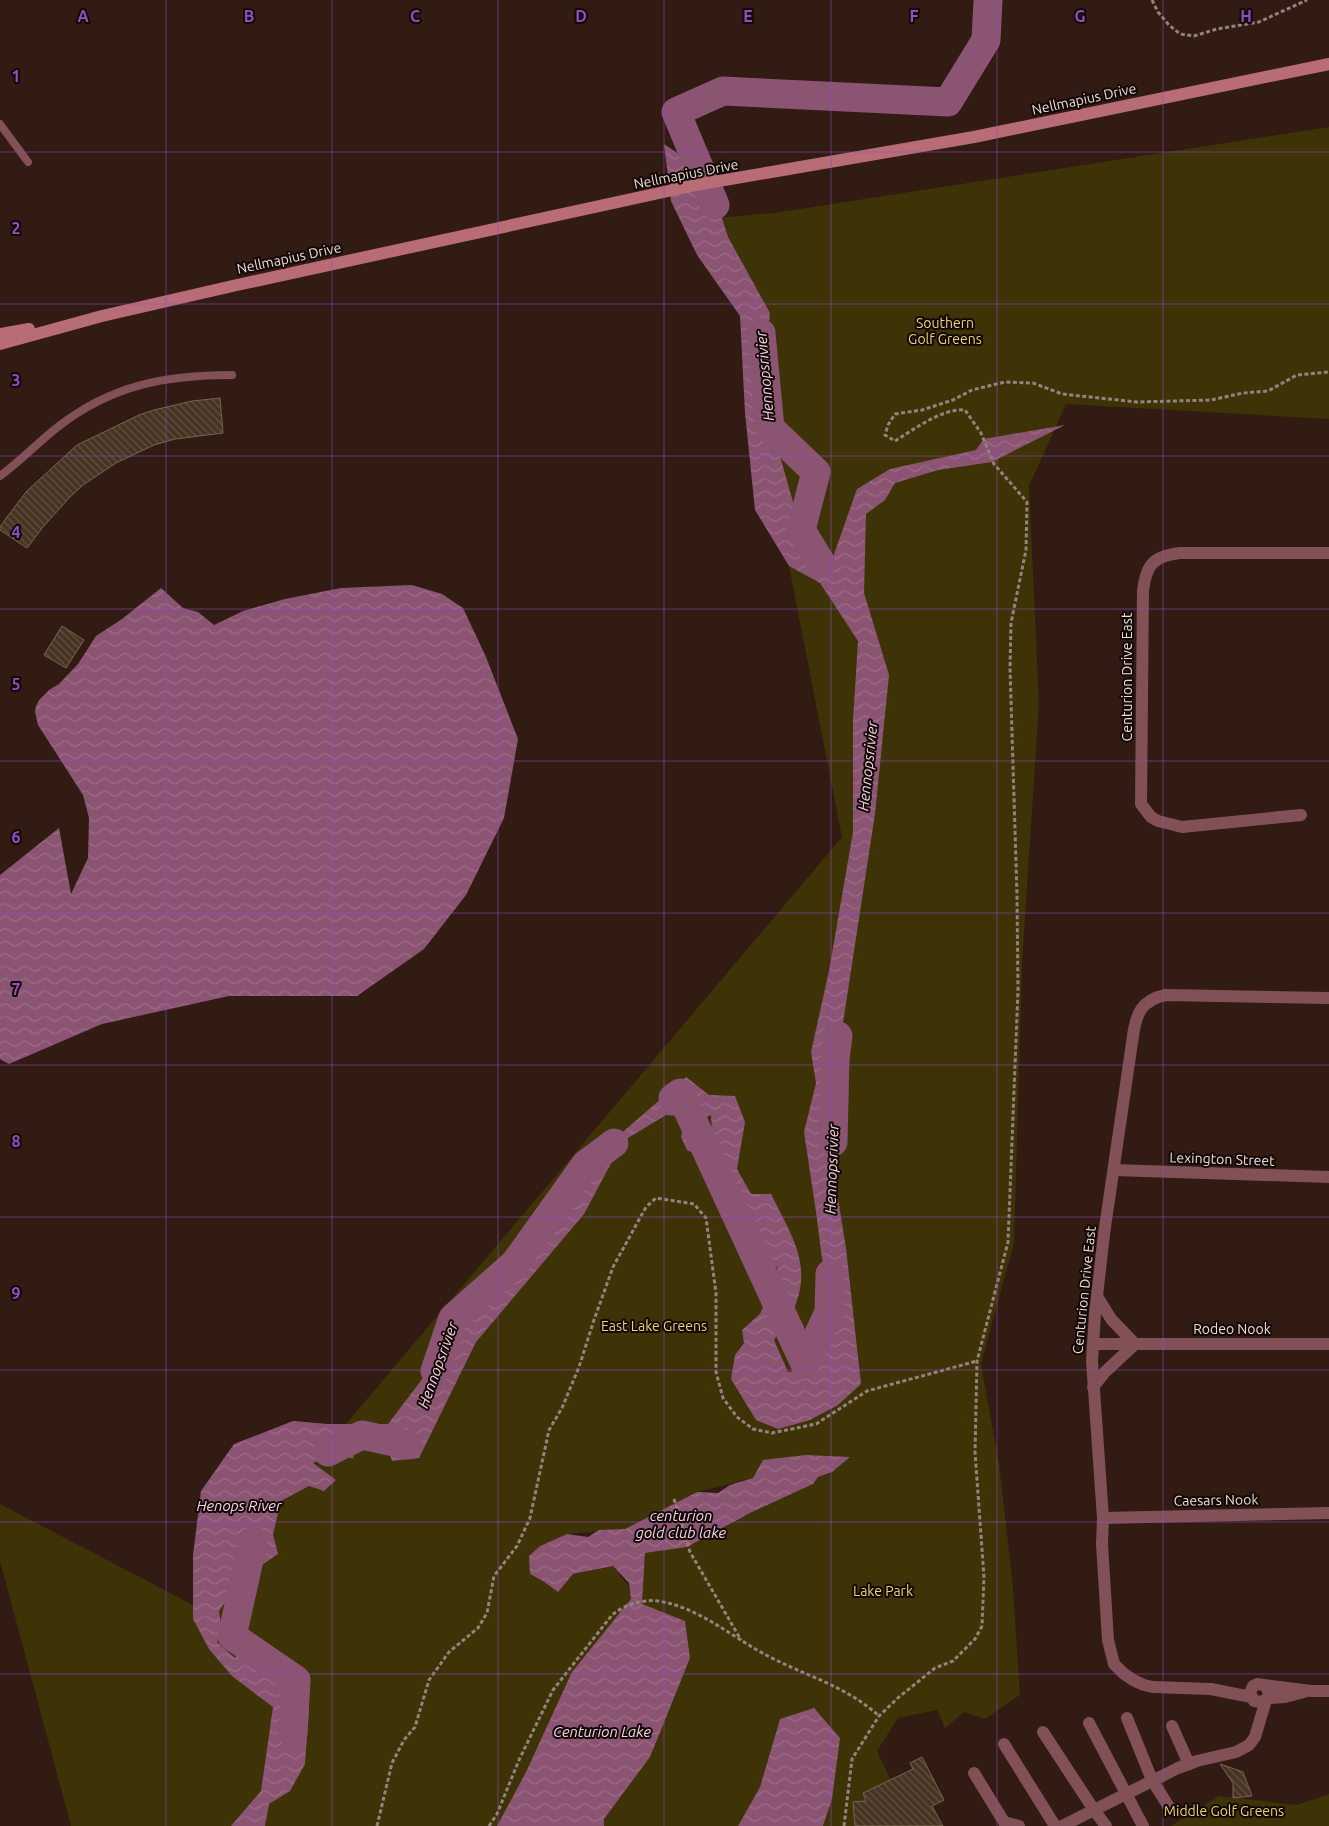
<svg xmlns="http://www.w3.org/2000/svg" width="1329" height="1826" viewBox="0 0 1329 1826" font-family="Ubuntu,sans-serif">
  <defs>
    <pattern id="water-waves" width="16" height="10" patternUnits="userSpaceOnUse" patternTransform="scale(1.25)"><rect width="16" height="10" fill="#8b5473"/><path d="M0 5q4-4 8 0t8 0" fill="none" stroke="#9c6c86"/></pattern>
    <pattern id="building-back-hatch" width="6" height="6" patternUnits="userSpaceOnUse" patternTransform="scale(1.25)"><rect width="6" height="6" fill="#463423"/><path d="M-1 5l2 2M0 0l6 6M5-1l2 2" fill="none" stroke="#615142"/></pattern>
  </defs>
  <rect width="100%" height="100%" fill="#311b13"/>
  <!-- park -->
  <g fill="#3e3207" fill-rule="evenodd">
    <path d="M1329,127V419L1066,404L1029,486L1039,704L1022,963L1014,1243L981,1364L999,1463L1013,1587L1020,1695L985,1719L964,1712L945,1728L937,1710L898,1718L877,1751L891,1780L863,1793L866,1801L853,1802L855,1826H823L832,1799L780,1719L760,1787L738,1826H604V1819L650,1757L662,1726L526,1772L497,1826H71L0,1561V1504L193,1605L842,837L740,316L716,218L774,213ZM832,1472L818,1477L813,1484L750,1513L687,1547L645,1553L642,1603L613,1566L544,1581L530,1574L540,1546L567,1534L625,1529L697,1492L753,1478Z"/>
    <polygon points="1329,1794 1329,1826 1171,1826 1219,1796 1297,1805"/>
  </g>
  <!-- water -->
  <g fill="url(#water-waves)">
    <path d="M664,144L708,174L728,237L770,313L764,368L770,421L801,530L832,560L857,489L890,469L976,450L984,439L1065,425L992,462L938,470L895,483L885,500L866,514L864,593L889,675L875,814L835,1075L834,1174L846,1248L861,1384L838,1405L810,1420L778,1429L756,1420L731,1379L735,1355L744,1343L742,1330L760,1314L778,1269L762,1245L747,1227L729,1212L718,1184L704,1168L718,1162L713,1152L711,1115L693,1122L688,1132L695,1143L691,1152L687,1150L681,1137L684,1125L679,1116L666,1115L623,1141L584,1214L476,1342L419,1458L392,1461L385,1440L362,1435L350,1451L354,1458L330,1456L313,1463L336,1480L324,1491L309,1486L281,1501L273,1534L278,1554L252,1572L230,1595L219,1611L222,1632L217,1642L235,1658L240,1650L257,1659L281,1677L309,1709L305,1764L290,1791L269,1804L265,1826H231L261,1791L273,1707L232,1676L209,1649L193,1619V1555L201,1491L234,1444L293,1421L328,1424H388L423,1378L433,1348L467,1315L546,1220L586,1164L686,1077L709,1095L735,1096L745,1122L737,1169L751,1194H771C792,1237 815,1267 791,1315C787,1324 779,1332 774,1340L788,1372L807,1369L829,1312L816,1212L804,1132L816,1083L811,1052L829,971L853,832V720L858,641L820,583L789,566L755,510L745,413L740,316L697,255L671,201Z"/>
    <polygon points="412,585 442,594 463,608 486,657 518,739 504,818 466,895 424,949 357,996 229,996 102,1024 9,1064 0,1059 0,875 59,828 71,894 88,858 89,818 83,795 38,725 35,712 36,706 39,700 49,690 59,684 78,664 96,636 122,619 161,588 183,608 198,612 214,625 243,611 285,599 341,588"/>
    <polygon points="806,1455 850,1457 832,1472 818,1477 813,1484 750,1513 687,1547 645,1553 642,1604 685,1621 690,1658 650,1757 604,1819 604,1826 497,1826 526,1772 572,1672 631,1599 629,1583 613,1566 573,1574 558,1592 543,1581 530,1574 529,1556 540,1546 567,1534 588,1537 599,1530 625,1529 697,1492 718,1493 730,1485 753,1478 763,1460"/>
    <polygon points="814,1708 840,1738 832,1799 823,1826 738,1826 760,1787 780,1719"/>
  </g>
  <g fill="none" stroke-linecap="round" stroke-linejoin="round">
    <!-- river -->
    <g stroke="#8b5473" stroke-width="29">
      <polyline points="715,205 676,112 723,91 948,102 986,40 988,0"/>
      <polyline points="761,333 770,428 816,472 801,530 821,563"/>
      <polyline points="673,1098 680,1093 805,1364 829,1312 830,1274"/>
      <polyline points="833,1142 835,1059 838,1036"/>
      <polyline points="435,1371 453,1318 515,1263 586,1164 614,1143"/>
      <polyline points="328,1452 362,1435 408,1445"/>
      <polyline points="253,1542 232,1636 296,1680 293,1733"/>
    </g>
  </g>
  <!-- building -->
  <g fill="url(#building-back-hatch)" stroke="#776451">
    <polygon points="220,398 223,433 175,439 154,445 116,463 83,485 69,498 43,527 27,548 0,530 0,527 7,517 27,491 77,445 139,415 154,410 192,401"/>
    <polygon points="62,626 84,640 66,668 44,655"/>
    <polygon points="922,1757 944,1800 932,1806 943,1826 855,1826 853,1802 866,1801 863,1793 913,1769 910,1763"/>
    <polygon points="1220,1764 1243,1772 1252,1796 1233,1798 1233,1783"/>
  </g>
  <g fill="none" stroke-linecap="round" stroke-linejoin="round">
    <!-- path -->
    <g stroke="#95827c" stroke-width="3" stroke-dasharray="4 2.5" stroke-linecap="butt">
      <polyline points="1152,0 1158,12 1169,25 1180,34 1194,36 1217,29 1259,22 1307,0"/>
      <polyline points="674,1499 690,1552 741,1640"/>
      <polyline points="377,1826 392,1763 404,1740 415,1727 429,1680 449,1652 478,1628 487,1613 494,1576 517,1546 530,1518 549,1430 562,1408 579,1367 594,1320 613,1267 646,1207 656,1198 694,1204 706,1218 716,1293 716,1372 723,1398 737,1417 753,1429 772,1433 816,1424 867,1391 977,1361"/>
      <path d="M489,1826L497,1814L519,1760L553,1690L612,1615C624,1605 642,1599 658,1601C699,1607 733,1638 768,1656C806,1676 846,1686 879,1716"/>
      <path d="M844,1826L852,1759L879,1716L899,1697L935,1668L953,1661L975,1639L982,1626L984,1577L975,1452L977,1361L1008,1242L1018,990L1017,895L1010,668L1011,623L1026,550L1027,502L994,464L981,433L965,410C943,408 914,429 895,441L885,435L888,425L895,414L922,410L953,400L972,390L1005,382L1033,383L1062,394L1137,402L1211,400L1243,393L1268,391L1297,375L1329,372"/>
    </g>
    <!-- service -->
    <g stroke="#825157" stroke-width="8">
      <polyline points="0,124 28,162"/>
      <path d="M0,476C21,461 38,442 59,426C112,385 166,375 232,375"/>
    </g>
    <!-- minor -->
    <g stroke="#825157" stroke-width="12">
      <path d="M1301,815L1182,827L1158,821L1151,817L1141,804L1143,591C1146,564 1154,556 1180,553H1329"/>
      <polyline points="1114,1170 1329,1177"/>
      <polyline points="1093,1344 1329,1344"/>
      <polyline points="1093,1387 1105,1372 1135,1344 1111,1319 1097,1296"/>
      <polyline points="1103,1518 1329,1513"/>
      <polyline points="1265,1685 1269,1693 1268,1698 1262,1702 1254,1701 1250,1693 1253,1686 1257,1684 1311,1691 1329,1691"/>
      <path d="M1251,1697L1211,1689L1153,1687L1144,1685L1133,1680L1123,1673L1114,1664L1108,1640L1102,1544L1103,1518L1092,1361L1095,1314L1104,1234L1133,1036C1136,1014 1141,1000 1166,995L1329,998"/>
      <polyline points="1268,1698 1285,1697 1304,1692"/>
      <polyline points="1127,1718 1152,1780 1169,1807"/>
      <polyline points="1089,1723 1143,1826"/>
      <polyline points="1172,1726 1189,1764"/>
      <polyline points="1043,1732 1094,1810 1106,1826"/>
      <polyline points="1004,1744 1055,1826"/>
      <polyline points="974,1773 1004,1822 1019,1826"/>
      <polyline points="1062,1826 1178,1768 1197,1761 1236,1752 1249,1745 1255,1737 1266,1700"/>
    </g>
    <!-- secondary -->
    <g stroke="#b86c75" stroke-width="12">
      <polyline points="0,334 29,329"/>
      <polyline points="0,344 102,316 237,285 696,185 974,137 1329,64"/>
    </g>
  </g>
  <!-- grid -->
  <path fill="none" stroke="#924fc4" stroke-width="1" stroke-opacity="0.55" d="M166,0V1826M332,0V1826M498,0V1826M664,0V1826M831,0V1826M997,0V1826M1163,0V1826M0,152H1329M0,304H1329M0,456H1329M0,609H1329M0,761H1329M0,913H1329M0,1065H1329M0,1217H1329M0,1370H1329M0,1522H1329M0,1674H1329"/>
  <g text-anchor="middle" stroke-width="4" stroke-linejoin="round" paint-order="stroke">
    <!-- street labels -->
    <g font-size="14" fill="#edddd8" stroke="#120806">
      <text transform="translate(1084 99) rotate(-12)" y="5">Nellmapius Drive</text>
      <text transform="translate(686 174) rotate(-11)" y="5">Nellmapius Drive</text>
      <text transform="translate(289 258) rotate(-12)" y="5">Nellmapius Drive</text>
      <text transform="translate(1127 677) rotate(-90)" y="5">Centurion Drive East</text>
      <text transform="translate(1222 1159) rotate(2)" y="5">Lexington Street</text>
      <text transform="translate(1084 1290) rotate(-84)" y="5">Centurion Drive East</text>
      <text x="1232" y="1334">Rodeo Nook</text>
      <text transform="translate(1216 1500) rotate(-1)" y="5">Caesars Nook</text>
    </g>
    <!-- park labels -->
    <g font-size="14" fill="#eed379" stroke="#120806">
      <text x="945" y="328">Southern<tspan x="945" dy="16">Golf Greens</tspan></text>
      <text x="654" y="1331">East Lake Greens</text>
      <text x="883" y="1596">Lake Park</text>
      <text x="1224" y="1816">Middle Golf Greens</text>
    </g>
    <!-- water labels -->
    <g font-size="15" font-style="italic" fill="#f6d3e5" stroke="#120806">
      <text transform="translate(765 376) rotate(-95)" y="5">Hennopsrivier</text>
      <text transform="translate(868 766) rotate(-84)" y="5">Hennopsrivier</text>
      <text transform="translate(832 1169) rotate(-88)" y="5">Hennopsrivier</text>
      <text transform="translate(438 1365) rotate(-70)" y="5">Hennopsrivier</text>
      <text x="239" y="1511">Henops River</text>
      <text x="681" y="1521">centurion<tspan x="681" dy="17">gold club lake</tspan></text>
      <text x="602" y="1737">Centurion Lake</text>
    </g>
  </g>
  <g font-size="16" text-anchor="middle" font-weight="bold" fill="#924fc4" stroke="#120806" stroke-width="4" stroke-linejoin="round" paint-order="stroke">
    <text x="83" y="22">A</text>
    <text x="249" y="22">B</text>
    <text x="415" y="22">C</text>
    <text x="581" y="22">D</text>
    <text x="748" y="22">E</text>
    <text x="914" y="22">F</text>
    <text x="1080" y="22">G</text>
    <text x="1246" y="22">H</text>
    <text x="16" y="82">1</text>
    <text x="16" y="234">2</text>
    <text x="16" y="386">3</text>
    <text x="16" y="538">4</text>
    <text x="16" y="690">5</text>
    <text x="16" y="843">6</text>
    <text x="16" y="995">7</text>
    <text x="16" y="1147">8</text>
    <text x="16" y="1299">9</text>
  </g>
</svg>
